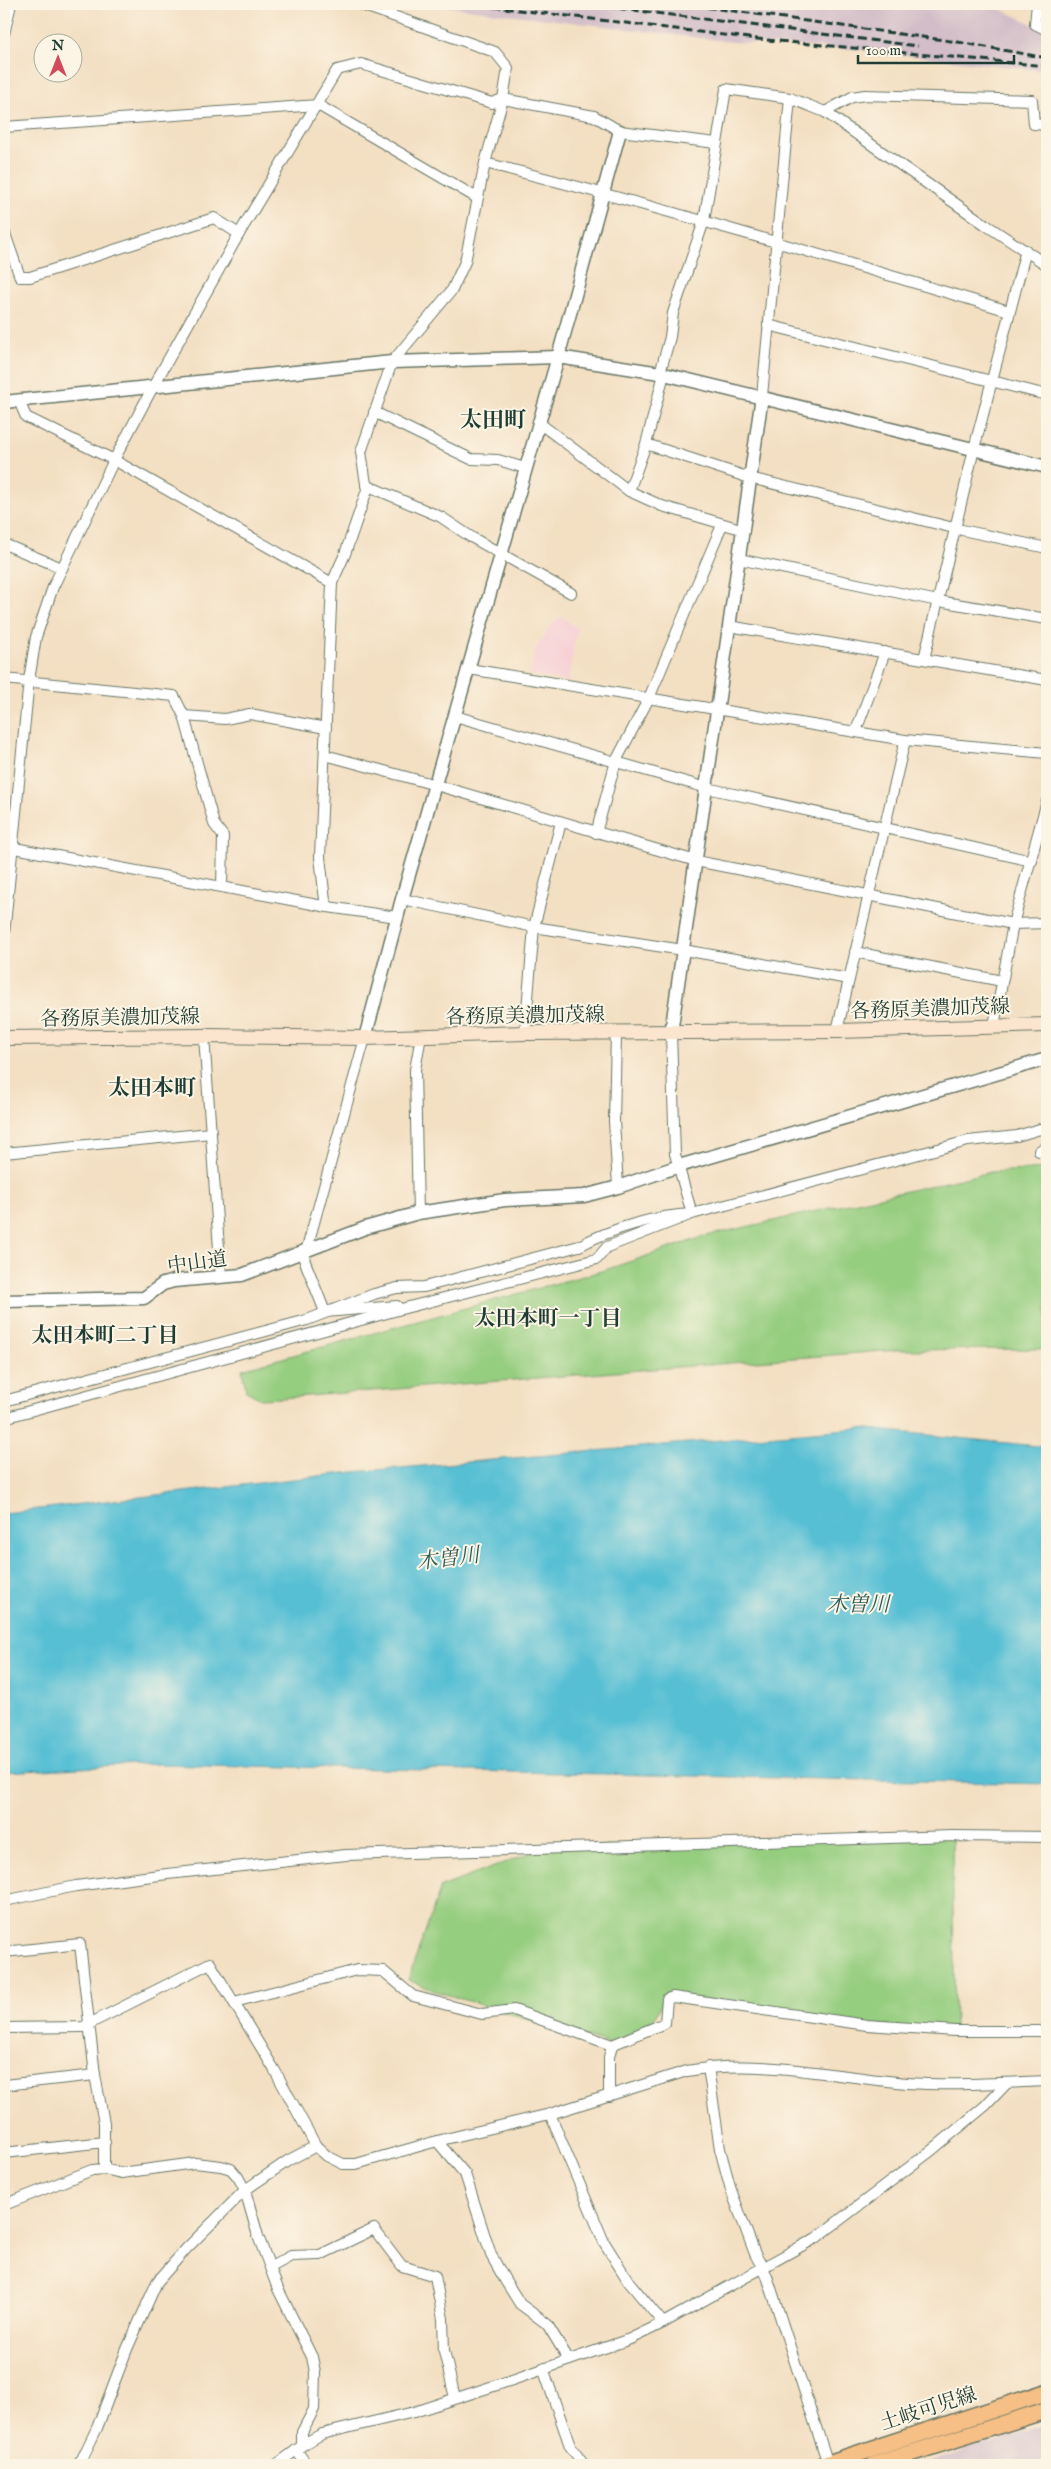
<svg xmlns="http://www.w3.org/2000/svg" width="1051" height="2469" viewBox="0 0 1051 2469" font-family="'IM FELL English','Noto Serif JP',serif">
  <rect width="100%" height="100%" fill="#fcf5e5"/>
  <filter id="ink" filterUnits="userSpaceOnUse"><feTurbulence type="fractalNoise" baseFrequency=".02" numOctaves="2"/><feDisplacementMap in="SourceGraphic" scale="10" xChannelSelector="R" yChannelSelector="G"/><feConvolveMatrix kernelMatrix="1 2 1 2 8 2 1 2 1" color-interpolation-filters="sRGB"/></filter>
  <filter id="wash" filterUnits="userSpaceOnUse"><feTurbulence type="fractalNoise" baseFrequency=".0096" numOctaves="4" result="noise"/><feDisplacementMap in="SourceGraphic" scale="20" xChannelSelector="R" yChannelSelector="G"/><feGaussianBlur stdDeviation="1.12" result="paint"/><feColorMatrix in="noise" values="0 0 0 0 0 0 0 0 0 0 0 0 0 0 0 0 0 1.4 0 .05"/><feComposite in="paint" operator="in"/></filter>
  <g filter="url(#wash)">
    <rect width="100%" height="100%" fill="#f3dfc2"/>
    <!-- built -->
    <polygon fill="#f7cfd5" points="561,616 577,628 568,682 530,674 535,650 552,624"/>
    <!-- industrial -->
    <g fill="#d2bdc8">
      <polygon points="426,4 990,4 1047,31 1047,71 862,50 733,42"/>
      <polygon points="1047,2425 1047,2465 917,2465"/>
    </g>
    <!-- green -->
    <g fill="#96ce80" stroke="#5a865a">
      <polygon points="1047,1169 1047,1349 897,1350 282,1398 261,1399 246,1391 242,1369 605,1270 706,1236 991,1172"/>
      <polygon points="952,1836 955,2031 848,2023 666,1994 654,2020 612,2045 435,1991 408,1980 441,1887 544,1848"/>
    </g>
    <!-- water -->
    <polygon fill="#57bfd4" stroke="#3b7e84" points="859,1428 1047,1447 1047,1784 157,1764 4,1772 4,1513 353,1472"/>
  </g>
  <g filter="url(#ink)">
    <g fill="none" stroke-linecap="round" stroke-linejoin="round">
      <defs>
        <g id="minor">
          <polyline points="359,4 495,52 508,68 503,99 594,116 620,131 716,143"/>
          <polyline points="1037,4 1035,24 1047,30"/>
          <polyline points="4,34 11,4"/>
          <polyline points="825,112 852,97 865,95 1032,100 1034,124 1047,125"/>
          <polyline points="4,127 318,105 477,198"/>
          <path d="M485,163C661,207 835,259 1009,311"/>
          <polyline points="4,231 20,277 30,277 214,218 239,234"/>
          <polyline points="768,325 1047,395"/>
          <polyline points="660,373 670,337 673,313 704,221 726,89 790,98 825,112 986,225 1047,265"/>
          <polyline points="762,396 790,98"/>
          <polyline points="19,401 26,417 114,460 332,583"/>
          <polyline points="374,412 471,459 498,460 525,468"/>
          <polyline points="538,422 629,491 662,506 744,530"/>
          <polyline points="646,444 750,478 962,530 1047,548"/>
          <polyline points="366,485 441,517 471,537 571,593"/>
          <polyline points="629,491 646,444 664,374"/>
          <polyline points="4,544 62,568"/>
          <polyline points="739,559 938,601 1047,619"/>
          <polyline points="729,626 1047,680"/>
          <polyline points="924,659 974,449 1026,250"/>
          <polyline points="469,669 905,740 1047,753"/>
          <polyline points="4,679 174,696 184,716 214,824 223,836 222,887"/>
          <polyline points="184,716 225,719 250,714 326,728"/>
          <polyline points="455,716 707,788 1032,861"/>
          <polyline points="856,731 885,652"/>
          <polyline points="325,755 436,785 696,861 1013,924 1047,923"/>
          <polyline points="596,833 616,761 649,698 722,525"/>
          <polyline points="4,846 328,907 397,917"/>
          <polyline points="402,899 534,927 683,950 849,979"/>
          <polyline points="328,907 325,900 320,857 332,583 345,554 367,490 361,452 392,362 452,290 465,262 485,163 503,99"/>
          <polyline points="4,935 29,680 36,637 53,587 114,460 154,385 239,234 337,70 361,64 492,103 503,99"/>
          <polyline points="855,952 1002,981"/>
          <polyline points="994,1026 1013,924 1047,801"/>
          <polyline points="837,1031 905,740"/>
          <polyline points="525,1033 534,927 561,822"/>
          <polyline points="616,1034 614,1121 618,1187"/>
          <polyline points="204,1036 221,1277"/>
          <polyline points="365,1038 304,1259 325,1312 397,1306"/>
          <polyline points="1039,1151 1047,1146"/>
          <polyline points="4,1153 211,1133"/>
          <polyline points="418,1213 415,1070 421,1036"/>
          <path d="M4,1401L307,1320L374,1294L397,1288L424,1287L579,1246C610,1229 657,1215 692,1214L968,1141L1017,1136L1040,1129L1047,1130"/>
          <polyline points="4,1418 405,1308 597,1259 607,1247 692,1214 675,1154 671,1033"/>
          <polyline points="4,1901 76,1886 167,1874 346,1855 952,1836 1047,1837"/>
          <polyline points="4,1952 80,1944 95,2075 104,2123 104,2169"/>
          <polyline points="234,2002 357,1970 383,1971 413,1996 482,2014 514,2010 612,2045"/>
          <path d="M4,2028L83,2027L210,1963L274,2069L316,2146L327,2156L343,2164H356L437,2141L550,2114L687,2071C761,2058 833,2077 907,2083C953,2086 1001,2083 1047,2081"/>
          <polyline points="708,2067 720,2149 731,2190 755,2254 767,2276 828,2464"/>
          <polyline points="4,2085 95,2075"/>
          <polyline points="609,2096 609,2057 612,2045 665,2023 667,1999 673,1997 867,2025 955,2031 1039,2031 1047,2033"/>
          <polyline points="550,2114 604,2242 629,2282 663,2323"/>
          <polyline points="437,2141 465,2174 491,2255 505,2280 520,2304 547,2324 569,2360"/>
          <polyline points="4,2153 105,2142"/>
          <polyline points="4,2205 92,2170 104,2169 121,2173 195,2163 221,2166 231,2169 238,2177 245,2190 258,2236 278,2289 312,2357 315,2372 314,2409 302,2432 302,2445"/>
          <polyline points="271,2267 291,2256 320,2255 374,2229 402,2266 435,2276 443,2319 444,2351 455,2398"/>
          <polyline points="543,2368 570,2446 584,2465"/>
          <polyline points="296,2450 307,2465"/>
          <polyline points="76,2465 82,2459 97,2428 127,2349 157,2282 186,2249 245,2190 289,2160 316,2146"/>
          <polyline points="276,2465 307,2442 322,2434 414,2412 512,2380 630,2339 663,2323 816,2238 932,2150 985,2106 1007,2083"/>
        </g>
        <g id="tertiary">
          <polyline points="4,402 392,362 558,357 660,373 1047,467"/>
          <polyline points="671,1033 762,396"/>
          <polyline points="365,1038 402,899 558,357 620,131"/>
          <polyline points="4,1301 144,1298 163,1284 174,1281 242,1275 365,1228 418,1213 505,1200 584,1196 618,1187 679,1166 1047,1059"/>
        </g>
        <polyline id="secondary" points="4,1038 204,1036 365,1038 525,1033 837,1031 1047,1025"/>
        <g id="primary">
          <polyline points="823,2465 1047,2392"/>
          <polyline points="874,2465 1047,2410"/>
        </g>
      </defs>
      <!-- minor casing -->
      <use href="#minor" stroke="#697666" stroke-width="12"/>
      <!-- tertiary casing -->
      <use href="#tertiary" stroke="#697666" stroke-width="15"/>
      <!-- secondary casing -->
      <use href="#secondary" stroke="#697666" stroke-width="16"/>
      <!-- primary casing -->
      <use href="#primary" stroke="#697666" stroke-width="19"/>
      <!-- minor -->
      <use href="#minor" stroke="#fff" stroke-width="10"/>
      <!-- tertiary -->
      <use href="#tertiary" stroke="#fff" stroke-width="12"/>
      <!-- secondary -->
      <use href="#secondary" stroke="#fbe5cf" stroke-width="14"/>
      <!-- primary -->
      <use href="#primary" stroke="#f5bf86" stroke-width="16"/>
      <!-- rail -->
      <g stroke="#1f3d34" stroke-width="3" stroke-dasharray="8 4" stroke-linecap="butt">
        <polyline points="469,4 757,39 1047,66"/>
        <polyline points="584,4 918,46"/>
        <polyline points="683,4 958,42 1047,58"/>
      </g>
    </g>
  </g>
  <g text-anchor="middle" stroke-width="4" stroke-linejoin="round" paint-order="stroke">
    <!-- street labels -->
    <g font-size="20" fill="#1f3d34" stroke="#fcf5e5">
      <text transform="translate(930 1008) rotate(-2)" y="7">各務原美濃加茂線</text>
      <text transform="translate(525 1015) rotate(-1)" y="7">各務原美濃加茂線</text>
      <text transform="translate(120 1017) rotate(-1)" y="7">各務原美濃加茂線</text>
      <text transform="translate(197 1262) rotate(-8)" y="7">中山道</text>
      <text transform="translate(928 2408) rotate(-18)" y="7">土岐可児線</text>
    </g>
    <!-- neighbourhood labels -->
    <g font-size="21" font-weight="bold" fill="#1f3d34" stroke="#fcf5e5">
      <text x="548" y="1325">太田本町一丁目</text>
      <text x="105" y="1342">太田本町二丁目</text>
    </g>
    <!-- water labels -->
    <g font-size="21" font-style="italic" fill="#2d5e5c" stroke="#fcf5e5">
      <text transform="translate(448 1558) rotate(-7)" y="7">木曽川</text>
      <text x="858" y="1611">木曽川</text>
    </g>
    <!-- quarter labels -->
    <g font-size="22" font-weight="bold" fill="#1f3d34" stroke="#fcf5e5">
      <text x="493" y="427">太田町</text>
      <text x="152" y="1095">太田本町</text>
    </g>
  </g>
  <!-- margin -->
  <rect width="1051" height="2469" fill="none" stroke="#fcf5e5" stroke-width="20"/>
  <!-- north arrow -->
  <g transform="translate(58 58)"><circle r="24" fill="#fcf5e5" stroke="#a4ab9e"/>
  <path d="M0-4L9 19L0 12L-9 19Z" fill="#d1495b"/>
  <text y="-8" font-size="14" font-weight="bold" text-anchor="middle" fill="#1f3d34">N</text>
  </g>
  <!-- scale -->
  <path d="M858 55v8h156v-8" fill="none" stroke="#1f3d34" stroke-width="2.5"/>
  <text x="866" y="55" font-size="15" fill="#1f3d34" stroke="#fcf5e5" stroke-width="4" paint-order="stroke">100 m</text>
</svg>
